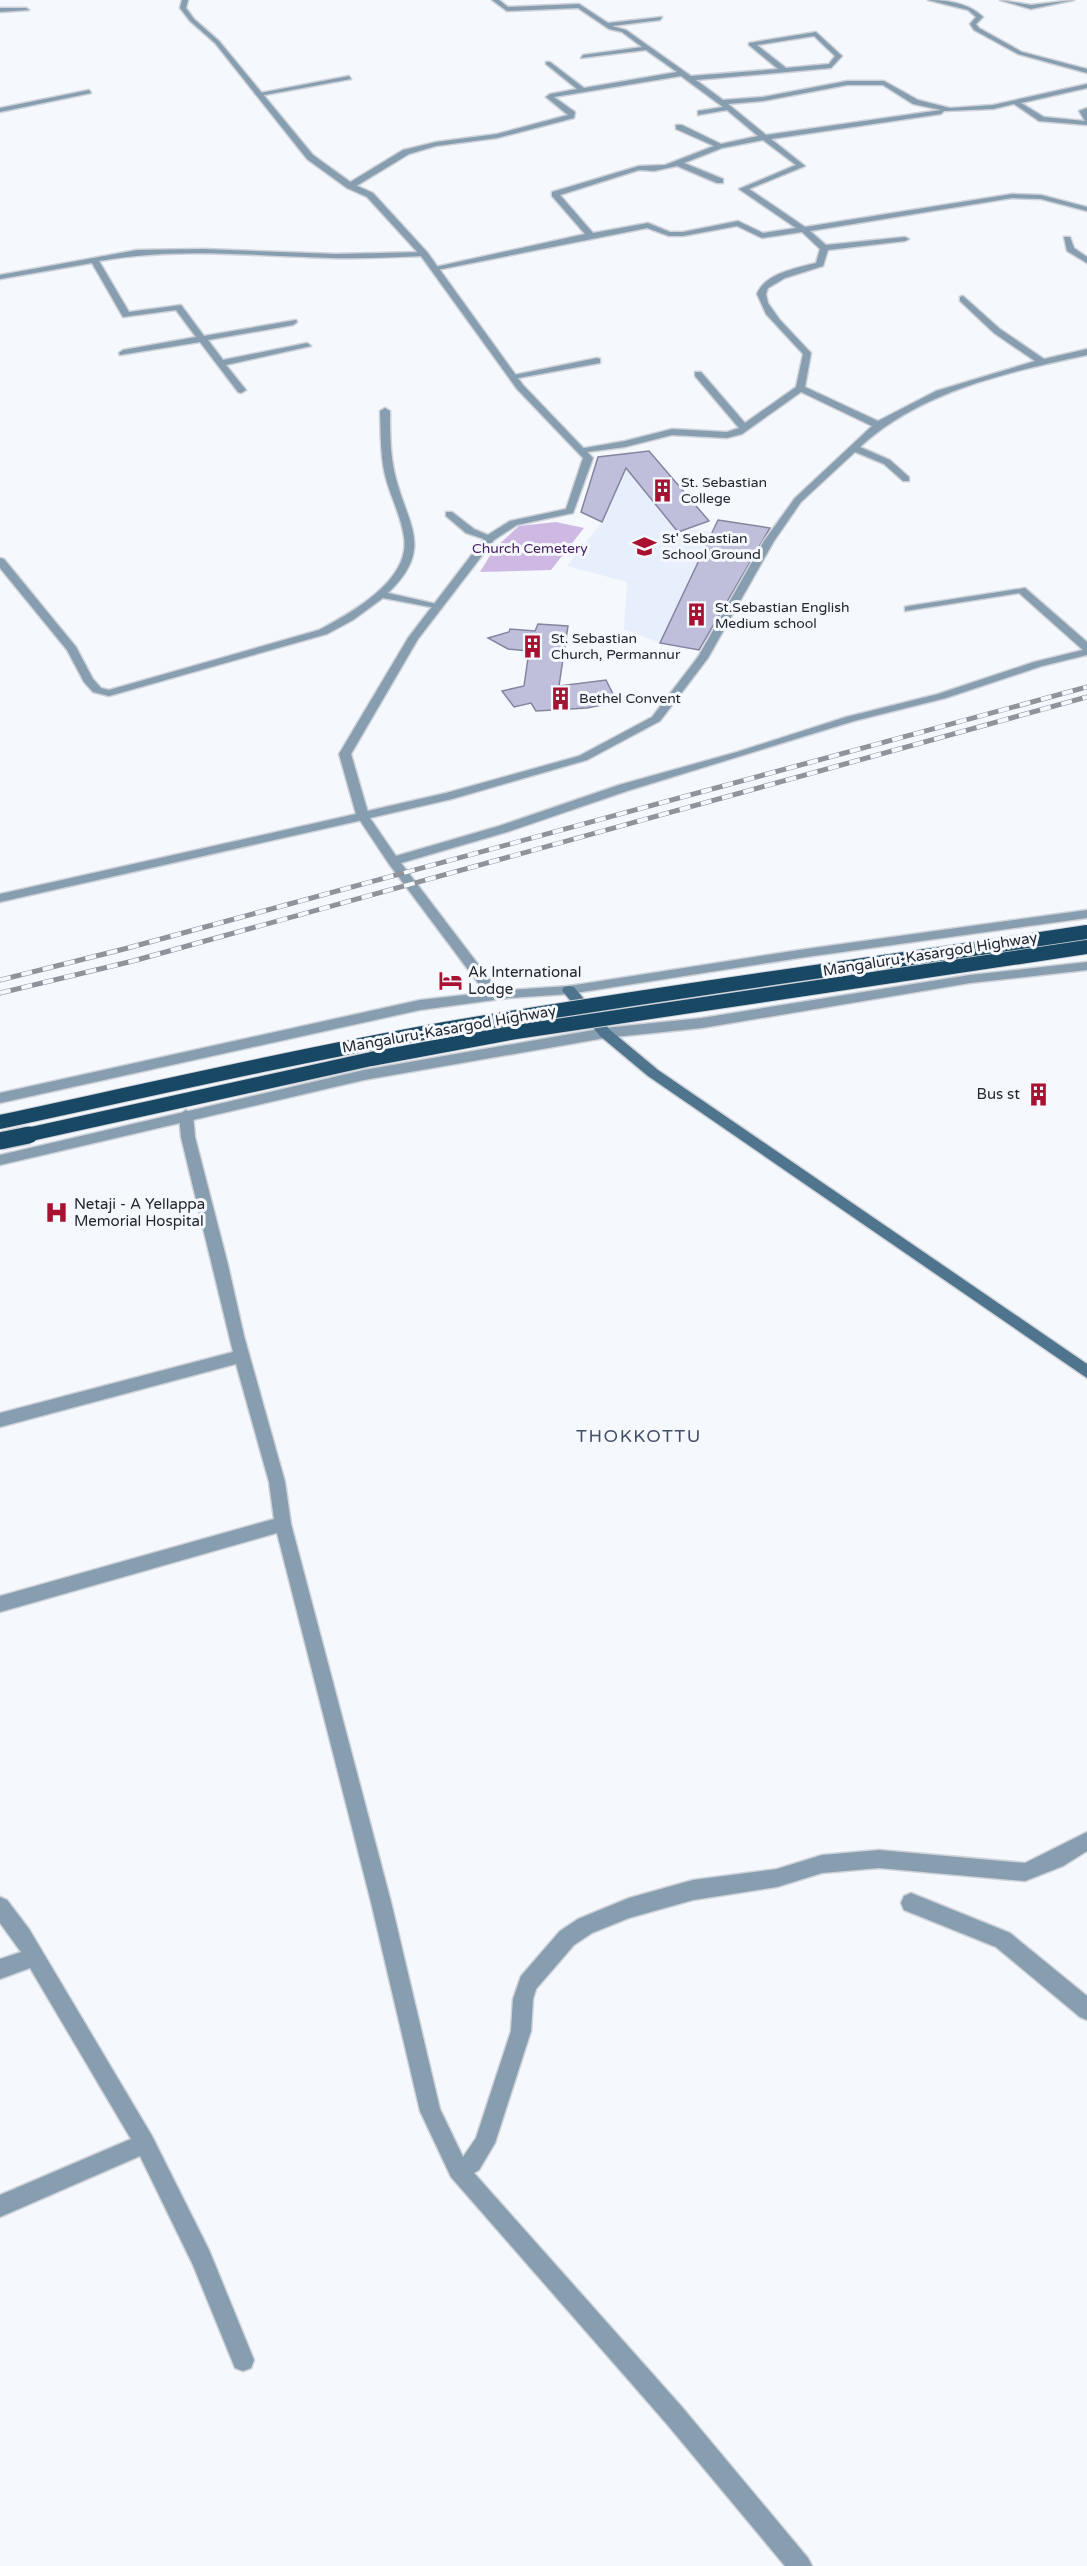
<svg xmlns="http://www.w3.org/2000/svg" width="1087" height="2566" viewBox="0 0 1087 2566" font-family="'Varela Round',sans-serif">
  <rect width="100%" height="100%" fill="#f5f8fd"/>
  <!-- built -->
  <polygon fill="#e7eefc" points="626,468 678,532 698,529 712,533 660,643 624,629 627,582 567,566 602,522"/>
  <!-- green -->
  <polygon fill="#d0b8e4" points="556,522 584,528 551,570 480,572 494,549 519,526"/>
  <!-- building -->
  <g fill="#bfbedb" stroke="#8585a0" stroke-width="1.5">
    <polygon points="649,451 709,521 678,532 626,468 602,522 581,512 598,457"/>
    <polygon points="718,520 770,528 699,650 660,643"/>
    <polygon points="538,624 568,626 559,686 606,680 617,702 587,708 536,711 531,703 514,707 502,691 524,686 529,651 508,649 488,638 509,632 510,629 535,631"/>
  </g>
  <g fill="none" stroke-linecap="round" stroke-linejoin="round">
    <defs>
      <g id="minor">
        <path d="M492,0H499L508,7L579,4L608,23L662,17L660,20L612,26L626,30L691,76L778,69L749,45V43L816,32L842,56L831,68L696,80L723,100L763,97L847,81H884L918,100L950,108L993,105L1087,84V88L1021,103L1044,117L1085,121L1079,111L1087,108V125L1039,121L1014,104L993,109L944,111L941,114L771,139L805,166L749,189L805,227L1012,194L1041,195L1087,207V211L1041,199L1012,198L810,231L826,245L905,237L909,239L905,241L828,250L823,266L785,278L768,288L766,294L768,303L780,320L811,353L805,387L878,421L936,391L1035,361L994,333L960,301V297L963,296L1000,329L1044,359L1087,349V355C1009,372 920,391 860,447L890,460L909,477V481H903L884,464L855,452L801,502L774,541L708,658L660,721L587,760L452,799L370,818L396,856L499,826L619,785L737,752L846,717L938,694L1034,662L1083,650L1019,593L905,611V607L909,606L1025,588L1087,642V655L1042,666L946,698L854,721L627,791L507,832L401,863L500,993L502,996L500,999H490L389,864L357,816L359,813L446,793L579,756L652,717L698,657L764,541L795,498L872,426L801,392L742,434L727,438L672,435L625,447L579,453V449L625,441L672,429L727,432L739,428L695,376V372H701L745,423L796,387L803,354L766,314L757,294C765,273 797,268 816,263L820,249L802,232L762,238L737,226L683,236H669L647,228L432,271V267H435L585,234L552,196V192L639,166L665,165L714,146L676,129V125H682L721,144L758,136L727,110L698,115V111L723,107L681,76L554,97L575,112L574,118L497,138L436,146L409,154L353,188H347V184L403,150L436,142L497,134L568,115L546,97L550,94L577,89L546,64V62H550L584,88L677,72L646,50L581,58L583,55L642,47L622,32L609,29L578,8L507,11ZM814,36L835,56L829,64L786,68L757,45ZM847,85H883L913,104L941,110L766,135L728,104L763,101ZM763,140L796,165L739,189L796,228L763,233L738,221L683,232H670L648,223L593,233L560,195L639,170L654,171L677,166L717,183H723V179L684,163L722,148Z"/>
        <path d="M928,0C947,0 969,3 983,17L976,24L979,28L1022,52L1087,69V73L1018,54L974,30L970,24L976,17L968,10Z"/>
        <polygon points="1000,0 1031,5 1074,0 1031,9"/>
        <polygon points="0,8 26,8 29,10 0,12"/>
        <polygon points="349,76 351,79 259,96 255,94"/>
        <polygon points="89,90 91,93 0,112 0,108"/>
        <polygon points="1064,237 1070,237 1074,248 1087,257 1087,263 1067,251"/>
        <path d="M203,249L336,254L424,252L428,254L424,256C394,257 363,259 332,258C255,256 176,247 99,261L129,312L181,305L204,336L296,320L297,322L293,325L208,340L223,360L307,343L311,346L226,365L246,390L241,393L238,392L200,342L120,355L119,353L123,350L196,337L176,310L123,317L92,263L0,279V275L137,250Z"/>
        <polygon points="597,358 600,359 600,363 513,379 509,376"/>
        <path d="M385,408L390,411C390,432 390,454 395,475C407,525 435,548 388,593L441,605V609L383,598L353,620L327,634L109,696L93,692L84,682L67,650L0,568V558L4,559L76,647L93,679L101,688L109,690L319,630C351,613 411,580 404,537C401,515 390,496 385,475C380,454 381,432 380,411Z"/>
        <polygon points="446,512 452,512 474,529 495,538 490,541 466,533 446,516"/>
        <polygon points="186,1110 193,1115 195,1137 228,1265 244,1336 285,1482 291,1524 391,1902 440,2109 463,2157 476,2138 511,2031 513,1999 521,1976 560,1931 578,1919 629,1898 693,1880 777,1869 822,1855 879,1850 1025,1863 1087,1832 1087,1851 1063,1866 1025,1881 879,1868 822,1873 777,1887 693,1900 629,1918 592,1933 574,1945 536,1989 533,1999 531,2031 495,2143 479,2170 474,2173 682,2407 808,2558 812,2566 785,2566 666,2423 451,2177 420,2111 371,1902 277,1533 0,1612 0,1596 274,1519 269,1482 236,1364 0,1427 0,1413 233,1352 181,1137 179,1115"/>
        <polygon points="911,1893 1010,1933 1087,1996 1087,2020 1080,2017 996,1947 904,1910 901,1903 904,1896"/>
        <polygon points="0,1897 7,1900 29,1929 152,2136 209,2250 254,2360 251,2368 243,2371 235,2368 193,2265 140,2156 0,2217 0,2195 131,2139 30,1968 0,1979 0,1959 21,1952 0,1923"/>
      </g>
      <g id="tertiary">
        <polygon points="182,0 188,0 186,8 194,19 219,41 313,155 353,184 373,193 427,252 523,385 593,458 573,513 517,525 494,540 418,639 351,754 369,816 367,819 0,902 0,894 356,814 339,754 408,638 486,536 510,521 566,509 583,458 517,389 421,256 367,197 347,188 307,159 215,43 190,21 180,8"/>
        <polygon points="1087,910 1087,918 806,957 569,994 509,998 420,1010 0,1103 0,1093 420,1000 509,990 569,986 806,949"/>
        <polygon points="1087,962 1087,970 970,983 702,1028 605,1038 364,1080 0,1165 0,1155 364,1070 605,1028 702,1018 970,975"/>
      </g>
      <polygon id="secondary" points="569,986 574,987 610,1030 658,1070 1087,1364 1087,1378 648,1076 600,1036 564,993 562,990 564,987"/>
    </defs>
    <!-- minor casing -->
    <use href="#minor" stroke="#cfd2d8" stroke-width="3"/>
    <!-- tertiary casing -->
    <use href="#tertiary" stroke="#cfd2d8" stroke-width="3"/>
    <!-- secondary casing -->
    <use href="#secondary" stroke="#cfd2d8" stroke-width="3"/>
    <!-- minor -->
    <use href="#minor" fill="#869eb0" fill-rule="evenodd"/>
    <!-- tertiary -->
    <use href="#tertiary" fill="#869eb0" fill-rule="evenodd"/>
    <!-- secondary -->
    <use href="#secondary" fill="#4f748d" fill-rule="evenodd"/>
    <defs>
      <g id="rail">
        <polyline points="0,980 124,949 1087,687"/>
        <polyline points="0,993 133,961 1087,697"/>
      </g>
    </defs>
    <!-- rail casing -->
    <use href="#rail" stroke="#8f939b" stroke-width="5"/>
    <!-- rail -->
    <use href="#rail" stroke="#f5f8fd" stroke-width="4" stroke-dasharray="11" stroke-linecap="butt"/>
    <defs>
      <g id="trunk-bridge-far1">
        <path d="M0,1122C148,1090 296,1056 445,1029C658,992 873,965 1087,932"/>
        <polyline points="22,1136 371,1059 516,1032 1087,947"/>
      </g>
      <polyline id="trunk-bridge" points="0,1141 29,1135"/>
    </defs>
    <!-- trunk-bridge-far1 casing -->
    <use href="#trunk-bridge-far1" stroke="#cfd2d8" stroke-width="16" stroke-linecap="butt"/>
    <!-- trunk-bridge casing -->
    <use href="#trunk-bridge" stroke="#cfd2d8" stroke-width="20" stroke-linecap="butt"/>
    <!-- trunk-bridge-far1 -->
    <use href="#trunk-bridge-far1" stroke="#184864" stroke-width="14"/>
    <!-- trunk-bridge -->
    <use href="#trunk-bridge" stroke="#184864" stroke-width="17"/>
  </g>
  <!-- icons -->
  <defs>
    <symbol id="building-bare" viewBox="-9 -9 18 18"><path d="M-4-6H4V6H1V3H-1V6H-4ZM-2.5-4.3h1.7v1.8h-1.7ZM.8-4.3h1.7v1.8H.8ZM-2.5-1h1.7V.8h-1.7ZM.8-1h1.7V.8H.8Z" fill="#a81131" stroke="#f5f8fd" stroke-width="2.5" paint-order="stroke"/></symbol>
    <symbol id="school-bare" viewBox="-9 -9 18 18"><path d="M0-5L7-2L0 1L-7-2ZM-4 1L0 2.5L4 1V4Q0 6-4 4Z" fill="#a81131" stroke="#f5f8fd" stroke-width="2.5" paint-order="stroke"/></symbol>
    <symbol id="hotel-bare" viewBox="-9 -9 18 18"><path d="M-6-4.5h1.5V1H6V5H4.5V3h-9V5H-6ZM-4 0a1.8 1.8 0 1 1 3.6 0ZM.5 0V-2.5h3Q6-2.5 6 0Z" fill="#a81131" stroke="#f5f8fd" stroke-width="2.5" paint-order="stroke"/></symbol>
    <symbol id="hospital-bare" viewBox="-9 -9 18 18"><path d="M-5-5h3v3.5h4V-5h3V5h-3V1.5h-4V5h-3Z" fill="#a81131" stroke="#f5f8fd" stroke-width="2.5" paint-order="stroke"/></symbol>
  </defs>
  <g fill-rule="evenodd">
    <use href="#building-bare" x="646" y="474" width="33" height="33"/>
    <use href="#school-bare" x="628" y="530" width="33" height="33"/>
    <use href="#building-bare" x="680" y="598" width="33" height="33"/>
    <use href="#building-bare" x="516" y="630" width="33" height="33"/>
    <use href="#building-bare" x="544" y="682" width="33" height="33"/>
    <use href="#hotel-bare" x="434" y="964" width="33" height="33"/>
    <use href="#building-bare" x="1022" y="1078" width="33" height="33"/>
    <use href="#hospital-bare" x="40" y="1196" width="33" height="33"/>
  </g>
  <g text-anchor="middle" stroke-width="6" stroke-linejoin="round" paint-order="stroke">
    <!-- far-poi labels -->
    <g font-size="14" fill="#222731" stroke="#f5f8fd" text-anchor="start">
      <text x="681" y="487">St. Sebastian<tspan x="681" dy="16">College</tspan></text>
      <text x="662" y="543">St' Sebastian<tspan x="662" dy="16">School Ground</tspan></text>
      <text x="715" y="612">St.Sebastian English<tspan x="715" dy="16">Medium school</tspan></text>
      <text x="551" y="643">St. Sebastian<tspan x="551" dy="16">Church, Permannur</tspan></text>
      <text x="579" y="703">Bethel Convent</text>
    </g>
    <!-- far-park labels -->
    <g font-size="14" fill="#482062" stroke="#f5f8fd">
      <text x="530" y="553">Church Cemetery</text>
    </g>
    <!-- street labels -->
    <g font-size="15" fill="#222731" stroke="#f5f8fd">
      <text transform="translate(930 954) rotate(-9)" y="5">Mangaluru-Kasargod Highway</text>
      <text transform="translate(449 1029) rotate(-10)" y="5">Mangaluru-Kasargod Highway</text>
    </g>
    <!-- poi labels -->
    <g font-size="15" fill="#222731" stroke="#f5f8fd" text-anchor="start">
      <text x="468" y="977">Ak International<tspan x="468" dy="17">Lodge</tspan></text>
      <text x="1020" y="1099" text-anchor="end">Bus st</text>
      <text x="74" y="1209">Netaji - A Yellappa<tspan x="74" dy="17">Memorial Hospital</tspan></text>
    </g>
    <!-- quarter labels -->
    <g font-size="18" letter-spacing="1.5" fill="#434f65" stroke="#f5f8fd">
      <text x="639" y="1442">THOKKOTTU</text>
    </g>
  </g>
</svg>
